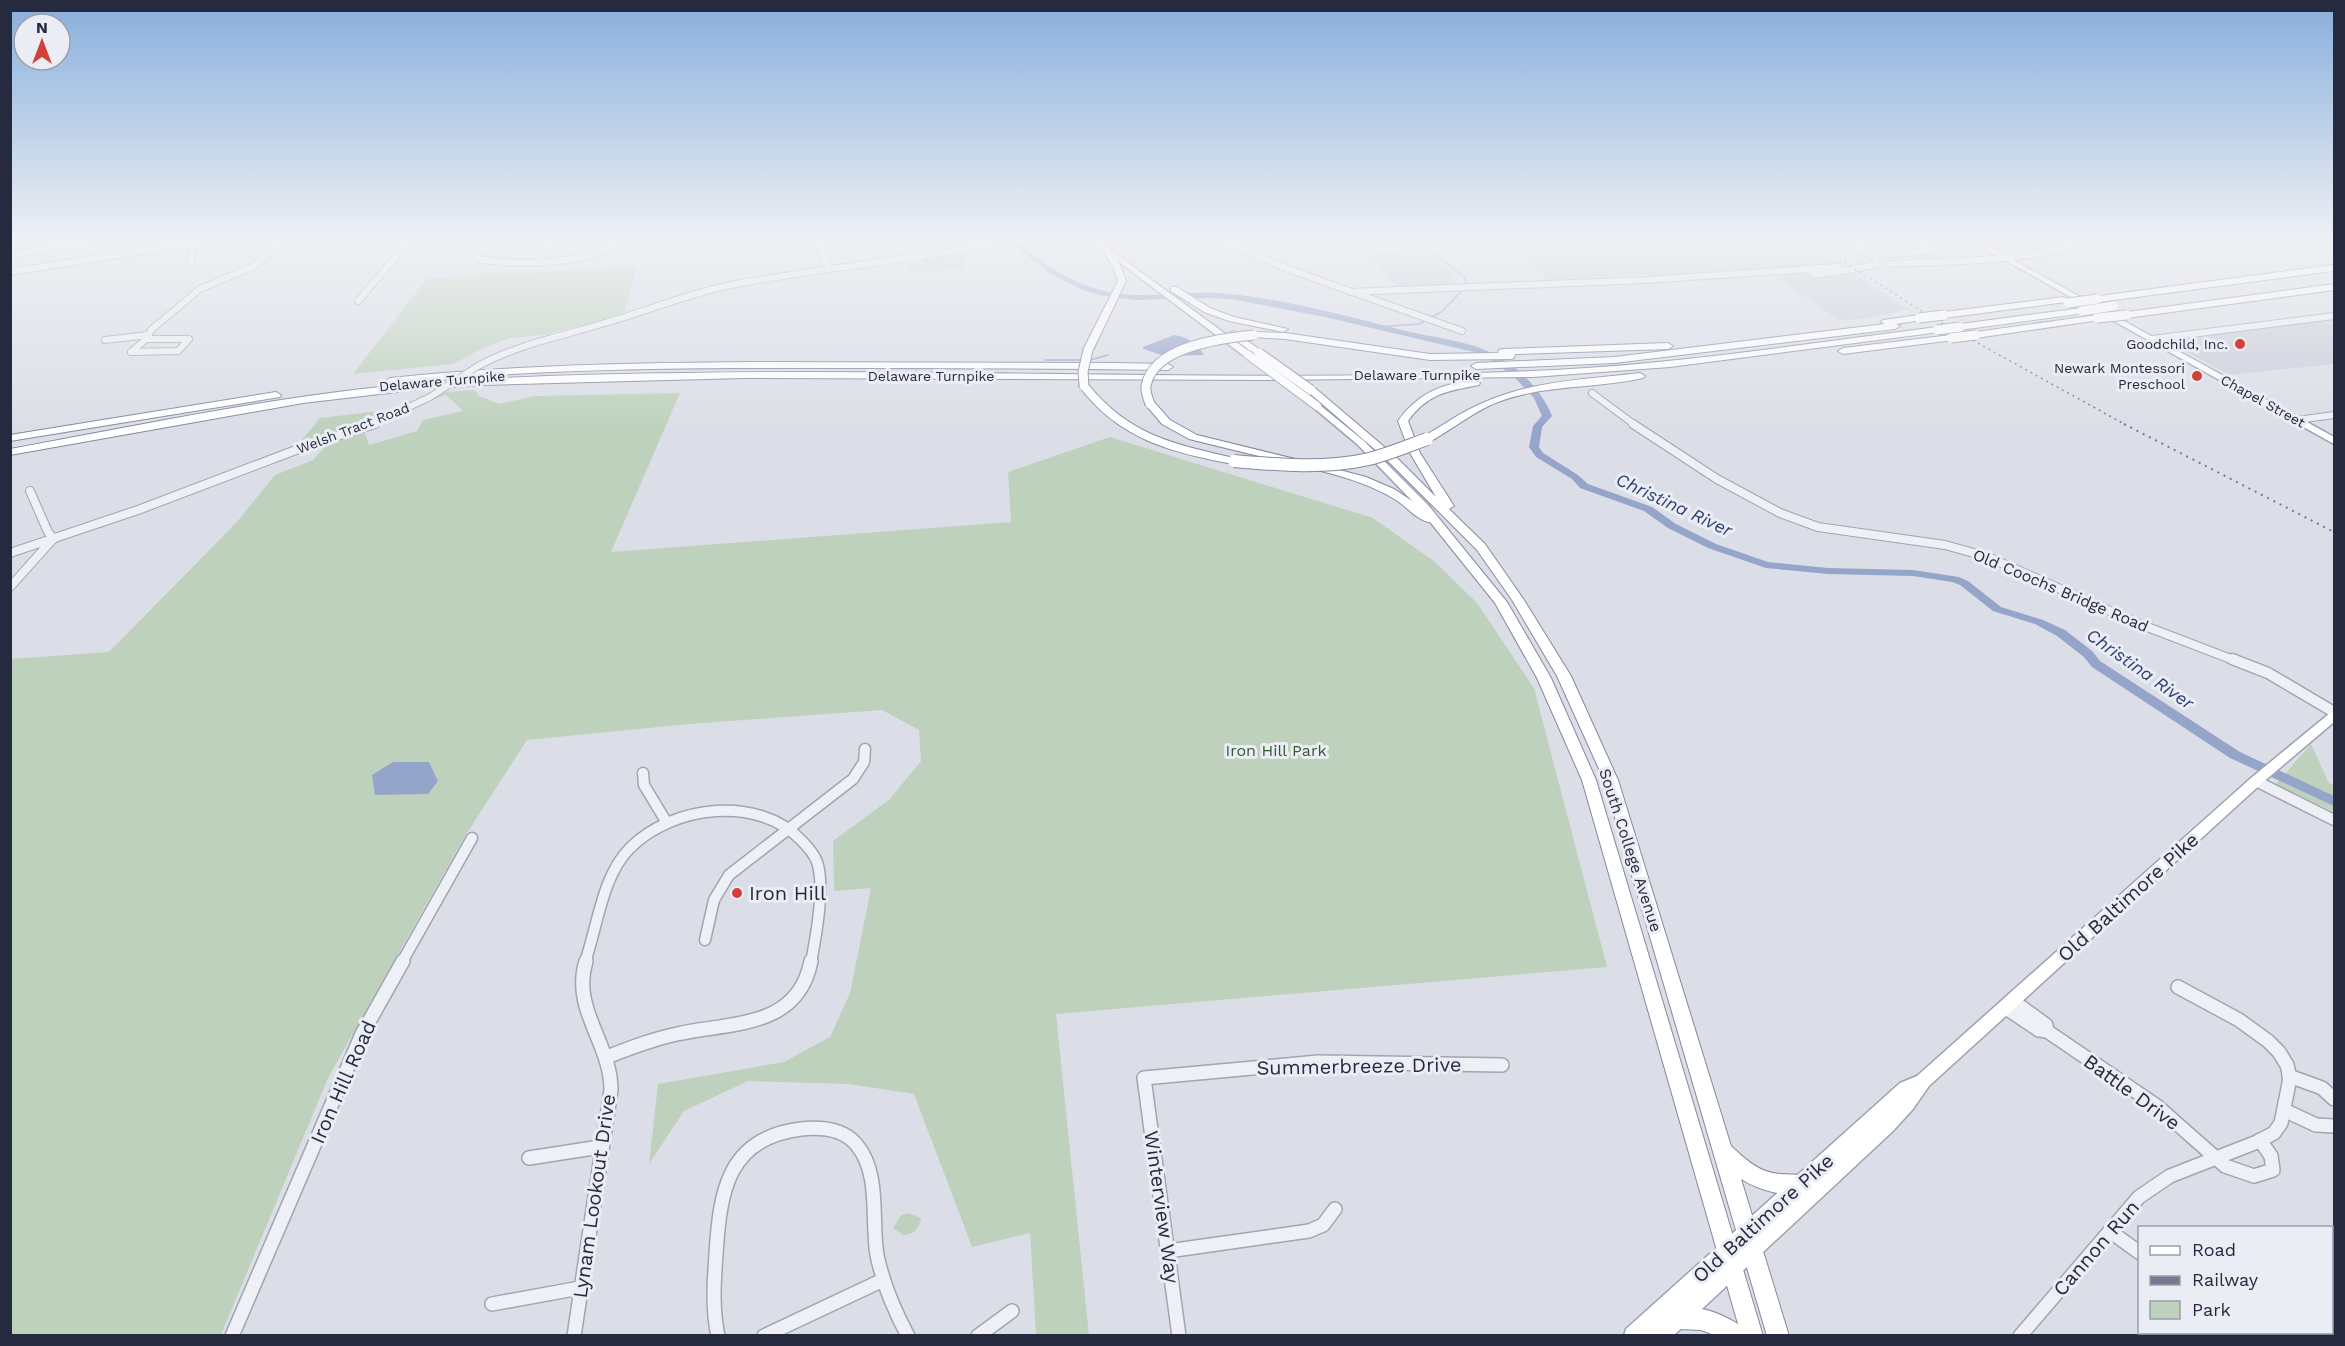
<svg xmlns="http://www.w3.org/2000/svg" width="2345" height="1346" viewBox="0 0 2345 1346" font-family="'Work Sans',sans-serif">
  <rect width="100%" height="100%" fill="#dcdee7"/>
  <!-- built -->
  <g fill="#cacdd9">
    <polygon points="1517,240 1802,240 1837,264 1547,280"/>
    <polygon points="1981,240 2057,240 2068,245 2003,252"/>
    <polygon points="1422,248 1453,273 1456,285 1398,288 1367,254"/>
    <polygon points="1845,269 1908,309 1863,319 1839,320 1771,273"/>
    <polygon points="2334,312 2334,364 2230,375 2156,336"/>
  </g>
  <!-- green -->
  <g fill="#bed1bd">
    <polygon points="964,256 963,269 907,271 909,264 923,264 924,258"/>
    <polygon points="637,267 624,314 543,335 510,338 485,347 453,364 353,374 427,278"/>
    <polygon points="475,390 479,396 499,404 534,396 680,393 611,552 1011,522 1008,472 1110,437 1373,518 1435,562 1477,603 1534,688 1607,967 1056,1014 1089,1335 1036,1335 1030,1233 972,1247 914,1094 849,1084 748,1081 684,1111 649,1164 658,1084 784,1062 830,1037 850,993 871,888 834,891 833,841 890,799 921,761 919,730 882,710 689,724 527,740 465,836 328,1078 221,1335 11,1336 11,659 109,652 236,523 275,475 313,460 331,440 365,433 369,445 417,431 423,420 463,411 446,395 297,446 320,418 404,408 445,392"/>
    <polygon points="2311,744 2329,783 2334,785 2334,812 2276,784"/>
    <path d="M908,1213L921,1218C920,1229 913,1235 903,1235L893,1228L901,1215Z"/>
  </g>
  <!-- water -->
  <g fill="#95a5c9">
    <path d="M1174,335C1185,336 1198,344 1204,355L1165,356L1143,349V347Z"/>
    <polygon points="393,762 429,762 438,781 428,794 375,795 372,775"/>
  </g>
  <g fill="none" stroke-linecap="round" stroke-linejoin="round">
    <!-- stream -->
    <g stroke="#95a5c9" stroke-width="1.5">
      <polyline points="1418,240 1465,278 1466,284"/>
      <polyline points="1431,318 1441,312 1464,289"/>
      <polyline points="1377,327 1419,324 1426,320"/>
      <polyline points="1045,360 1081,360"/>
      <polyline points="1090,360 1108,355"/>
    </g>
    <!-- river -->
    <path fill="#95a5c9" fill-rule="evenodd" d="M1006,240H1013C1040,260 1069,283 1104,291C1141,300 1179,291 1217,293C1280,297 1349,317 1410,332C1432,337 1464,341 1485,350C1513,361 1541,388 1552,416L1542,427L1539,447L1543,453L1578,475L1588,484L1652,507L1676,524L1716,544L1768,562L1828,568L1913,570L1959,577L1968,581L2001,607L2043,620L2065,630L2092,651L2100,661L2240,752L2334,796V806L2230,758L2092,667L2084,657L2057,636L2035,624L1993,611L1960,585L1952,582L1913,576L1828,574L1766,568L1708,548L1668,528L1644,511L1580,488L1572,479L1536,457L1529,447L1533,426L1542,416L1534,398L1517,380L1497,364L1478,353L1325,317L1231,299L1207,298L1135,300L1099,295L1080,289L1050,273Z"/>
    <defs>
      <g id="minor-far3">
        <polyline points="816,240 829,269"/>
        <polyline points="1220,240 1288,269 1462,331"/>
        <polyline points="1392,240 1394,242"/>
        <polyline points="1913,240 1931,251"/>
        <polyline points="10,246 30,240"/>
        <polyline points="1855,246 1874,256"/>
        <path d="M482,250L476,254L478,259C515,266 579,264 613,247L612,243"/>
        <polyline points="10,255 88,243"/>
        <polyline points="540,259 551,240"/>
        <polyline points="191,262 192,243"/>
        <path d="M1889,264C1936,261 2045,263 2082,240"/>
        <polyline points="1807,269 1816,275 1876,265 1879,263 1874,257 1876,255 1932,251"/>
        <polyline points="10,272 213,240"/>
        <polyline points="1350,292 1646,280 1839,267"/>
        <polyline points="358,301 410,240"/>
        <polyline points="2152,339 2334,316"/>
        <polyline points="105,340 149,335"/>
        <polyline points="131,352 144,341 152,329 200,289 254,266 285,240"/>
        <polyline points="131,352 178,351 189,339 145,339"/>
        <path d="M478,366C519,344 563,336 608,322C647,311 685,295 726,286C820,267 916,261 1010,240"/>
        <polyline points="1592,393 1635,425"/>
        <polyline points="2297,420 2334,415"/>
        <polyline points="371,425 430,397"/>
      </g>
      <g id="minor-far2">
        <polyline points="1633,424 1717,479 1780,513 1818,527 1945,545 1988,557 2137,623 2236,661"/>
        <polyline points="30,491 48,532 54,539"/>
        <polyline points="10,553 138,510 309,445 375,424"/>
        <polyline points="10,587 53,539"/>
      </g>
      <g id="minor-far1">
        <polyline points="2232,659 2268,673 2334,712"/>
        <polyline points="643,773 644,785 667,823"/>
        <polyline points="2256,781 2334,820"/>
        <polyline points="705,940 714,900 729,875 853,779 864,762 865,749"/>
        <polyline points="402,962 472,838"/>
        <path d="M585,962C598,925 602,876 630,848C673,805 758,795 801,840C807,846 814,853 817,862C825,885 816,937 811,962"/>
      </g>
      <g id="minor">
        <polyline points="2006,1008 2039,1030 2047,1031 2046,1025 2013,1001"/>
        <polyline points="2047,1031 2157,1106 2225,1166 2254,1176 2273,1170 2271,1156 2260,1140"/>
        <path d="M607,1057C630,1048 653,1039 677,1034C731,1022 798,1029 811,961"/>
        <polyline points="2289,1076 2322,1088 2334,1099"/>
        <polyline points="2286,1111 2316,1125 2334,1126"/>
        <polyline points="529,1158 600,1147"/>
        <polyline points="2111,1232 2140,1253"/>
        <polyline points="1168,1251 1309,1231 1323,1225 1335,1209"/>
        <polyline points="492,1304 580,1288"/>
        <polyline points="2214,1332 2214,1336"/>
        <polyline points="2279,1332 2286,1336"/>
        <polyline points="232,1336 362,1034 403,961"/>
        <path d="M574,1336L611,1090C611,1043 571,1009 586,961"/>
        <path d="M718,1336C712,1308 714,1282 716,1254C720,1192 727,1138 801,1129C820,1127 843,1129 856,1144C881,1173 871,1220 877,1255C883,1284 894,1310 908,1336"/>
        <polyline points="764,1336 883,1280"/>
        <polyline points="978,1336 1012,1311"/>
        <polyline points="1179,1336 1144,1078 1318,1062 1502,1065"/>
        <polyline points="2020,1336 2139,1197 2170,1176 2257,1142 2274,1133 2281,1123 2290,1078 2287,1065 2279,1052 2268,1041 2239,1020 2178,987"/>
      </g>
      <g id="major">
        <polygon points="1090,240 1097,240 1250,352 1250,356 1244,356"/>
        <polygon points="1969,240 1977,240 2334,437 2334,444"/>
        <polygon points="1317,403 1363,440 1429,506 1429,510 1421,510 1357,444 1314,408 1312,406"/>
        <polygon points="2334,712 2334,722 2261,784 1929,1086 1913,1109 1893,1131 1673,1336 1624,1336 1626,1329 1900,1083 1917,1076 2251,778 2330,713"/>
      </g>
      <g id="highway">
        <polygon points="1104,249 1110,249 1120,265 1126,281 1093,350 1088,353 1083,350 1118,281 1112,265 1103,251"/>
        <polygon points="2334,265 2334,271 2099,302 2095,299 2099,296"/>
        <polygon points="2334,284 2334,290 2127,318 2122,315 2127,312"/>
        <polygon points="1171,287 1177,287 1210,308 1234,317 1288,329 1283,332 1229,321 1204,312 1171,291"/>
        <polygon points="2063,297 2066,298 2066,302 1944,318 1939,315 1944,312"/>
        <polygon points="2082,308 2087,311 2085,313 1960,330 1955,327 1960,324"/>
        <polygon points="1919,315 1924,318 1922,320 1896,324 1900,326 1895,329 1614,363 1476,369 1471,366 1476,363 1614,357 1885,324 1881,322 1883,320"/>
        <polygon points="2097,315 2102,318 2100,320 1976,338 1971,335 1976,332"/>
        <path d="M1937,327L1942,330L1940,332L1670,367L1533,377L1270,380L744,378L481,385L422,389L303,403L10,455V449C147,424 284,394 423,383C510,376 598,374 685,373C967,368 1250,383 1531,371C1667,366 1802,344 1937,327Z"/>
        <polygon points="1233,331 1262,351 1262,355 1256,355 1230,336 1228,334"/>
        <polygon points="1254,332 1285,333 1430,354 1498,353 1499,350 1502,349 1668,343 1673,346 1668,349 1515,354 1514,358 1511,359 1430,360 1285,339 1251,337 1251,333"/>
        <polygon points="1951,335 1956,338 1954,340 1843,354 1838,351 1843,348"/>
        <path d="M756,362L1117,363L1168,364L1173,367L1168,370C1047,368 927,368 806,368C667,368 528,369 390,384L385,381L390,378C512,365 634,363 756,362Z"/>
        <path d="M1640,373L1645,376L1643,378C1595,389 1546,384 1498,402C1474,411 1453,429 1431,441L1427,442L1422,439C1429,432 1440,427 1449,421C1511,381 1569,381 1640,373Z"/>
        <path d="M1475,380L1480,383L1479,385C1448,391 1428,393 1408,421L1420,453L1454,506L1449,509L1485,544L1524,600L1571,676L1618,780L1731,1146C1746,1160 1760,1173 1781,1174C1791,1175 1801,1174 1810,1177L1813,1184L1810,1191C1788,1199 1760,1191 1741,1179L1789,1336H1767L1604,780L1557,676L1512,600L1477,550L1387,460L1306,390L1307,388H1315L1395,456L1436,497L1410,453L1398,421C1417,394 1442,383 1475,380Z"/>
        <path d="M1084,383L1088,384C1130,437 1176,444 1238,459L1239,461L1234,464C1172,453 1118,439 1079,386Z"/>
        <polygon points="276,392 281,395 280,397 10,441 10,435"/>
        <polygon points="1150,401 1154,402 1170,420 1197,435 1299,460 1300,462 1295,465 1189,439 1162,424 1145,404"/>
        <path d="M1317,464L1366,477L1394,489L1420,506H1429L1507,602L1551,678L1596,780L1763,1336H1717L1701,1330L1678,1329L1670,1326L1667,1318L1670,1310C1692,1302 1719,1312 1738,1324L1582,780L1537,678L1495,603L1430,522C1419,522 1406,506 1396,500C1370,484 1342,476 1313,469L1312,467Z"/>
      </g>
    </defs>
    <!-- minor-far3 casing -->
    <use href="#minor-far3" stroke="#a1a4b1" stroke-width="8"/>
    <!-- minor-far2 casing -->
    <use href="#minor-far2" stroke="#a1a4b1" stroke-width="10"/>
    <!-- minor-far1 casing -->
    <use href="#minor-far1" stroke="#a1a4b1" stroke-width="13"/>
    <!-- minor casing -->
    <use href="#minor" stroke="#a1a4b1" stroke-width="16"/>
    <!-- major casing -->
    <use href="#major" stroke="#9ba0b3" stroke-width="3"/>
    <!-- highway casing -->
    <use href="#highway" stroke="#83899e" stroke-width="2"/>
    <!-- minor-far3 -->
    <use href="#minor-far3" stroke="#eff0f5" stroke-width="6"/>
    <!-- minor-far2 -->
    <use href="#minor-far2" stroke="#eff0f5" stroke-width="8"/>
    <!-- minor-far1 -->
    <use href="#minor-far1" stroke="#eff0f5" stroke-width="10"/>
    <!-- minor -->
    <use href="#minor" stroke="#eff0f5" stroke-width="13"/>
    <!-- major -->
    <use href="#major" fill="#fff" fill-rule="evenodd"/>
    <!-- highway -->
    <use href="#highway" fill="#fff" fill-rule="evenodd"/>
    <!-- rail-far1 -->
    <polyline stroke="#757a91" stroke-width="1.5" stroke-dasharray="2 4" stroke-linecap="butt" points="1809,240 1936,320 2126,425"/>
    <!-- rail -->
    <polyline stroke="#757a91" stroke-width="2" stroke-dasharray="2 5" stroke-linecap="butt" points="2124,424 2334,532"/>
    <defs>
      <polyline id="minor-bridge" points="430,397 478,366"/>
      <polyline id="major-bridge" points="1247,354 1317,406"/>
      <g id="highway-bridge-far1">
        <polyline points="2068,303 2097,299"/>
        <polyline points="2082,311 2113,306"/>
        <polyline points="1919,318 1944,315"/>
        <polyline points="2097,318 2127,315"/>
        <polyline points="1937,330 1960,327"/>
        <polyline points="1951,338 1976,335"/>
        <polyline points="1259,353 1311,390"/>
        <polyline points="1084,386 1083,372 1088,350"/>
        <path d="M1150,404C1148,398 1145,392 1146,386C1153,346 1222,338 1254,335"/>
      </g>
      <path id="highway-bridge" d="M1234,461C1279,465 1325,469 1369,459C1389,454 1408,446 1427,439"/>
    </defs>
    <!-- minor-bridge casing -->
    <use href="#minor-bridge" stroke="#a1a4b1" stroke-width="8" stroke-linecap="butt"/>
    <!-- major-bridge casing -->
    <use href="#major-bridge" stroke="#9ba0b3" stroke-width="10" stroke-linecap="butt"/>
    <!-- highway-bridge-far1 casing -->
    <use href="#highway-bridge-far1" stroke="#83899e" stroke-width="11" stroke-linecap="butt"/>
    <!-- highway-bridge casing -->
    <use href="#highway-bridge" stroke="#83899e" stroke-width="14" stroke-linecap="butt"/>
    <!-- minor-bridge -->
    <use href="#minor-bridge" stroke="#eff0f5" stroke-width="6"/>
    <!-- major-bridge -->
    <use href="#major-bridge" stroke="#fff" stroke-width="8"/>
    <!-- highway-bridge-far1 -->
    <use href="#highway-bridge-far1" stroke="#fff" stroke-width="9"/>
    <!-- highway-bridge -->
    <use href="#highway-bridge" stroke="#fff" stroke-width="12"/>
  </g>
  <!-- sky -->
  <linearGradient id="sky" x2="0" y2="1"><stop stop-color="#87aedc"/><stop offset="0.56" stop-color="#eff0f4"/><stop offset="1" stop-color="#eff0f4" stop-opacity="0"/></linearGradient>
  <rect width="2345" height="428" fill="url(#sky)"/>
  <!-- markers -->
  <g fill="#d3403a" stroke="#ebedf5" stroke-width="2">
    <circle cx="2240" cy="344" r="6"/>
    <circle cx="2197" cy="376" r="6"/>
    <circle cx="737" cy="893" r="6"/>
  </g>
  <g text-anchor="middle" stroke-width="6" stroke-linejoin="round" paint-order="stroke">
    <!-- far-poi labels -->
    <g font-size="14" fill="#252a3e" stroke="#ebedf5" text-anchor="end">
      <text x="2228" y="349">Goodchild, Inc.</text>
      <text x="2185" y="373">Newark Montessori<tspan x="2185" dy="16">Preschool</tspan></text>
    </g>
    <!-- far-street labels -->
    <g font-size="14" fill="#252a3e" stroke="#ebedf5">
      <text x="1417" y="380">Delaware Turnpike</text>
      <text x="931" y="381">Delaware Turnpike</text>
      <text transform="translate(442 381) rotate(-5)" y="5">Delaware Turnpike</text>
      <text transform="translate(2263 401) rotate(29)" y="5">Chapel Street</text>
      <text transform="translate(353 428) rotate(-21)" y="5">Welsh Tract Road</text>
    </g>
    <!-- street labels -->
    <g font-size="16" fill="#252a3e" stroke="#ebedf5">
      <text transform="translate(2061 590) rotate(23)" y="6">Old Coochs Bridge Road</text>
      <text transform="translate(1631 850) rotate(72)" y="6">South College Avenue</text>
    </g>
    <!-- park labels -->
    <g font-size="16" fill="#325a32" stroke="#ebedf5">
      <text x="1276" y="756">Iron Hill Park</text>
    </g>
    <!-- water labels -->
    <g font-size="18" font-style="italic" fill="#2e4073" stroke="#ebedf5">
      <text transform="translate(1674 505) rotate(25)" y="6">Christina River</text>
      <text transform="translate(2140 669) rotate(35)" y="6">Christina River</text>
    </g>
    <!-- near-poi labels -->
    <g font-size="20" fill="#252a3e" stroke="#ebedf5" text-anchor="start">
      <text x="749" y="900">Iron Hill</text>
    </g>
    <!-- near-street labels -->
    <g font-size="20" fill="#252a3e" stroke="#ebedf5">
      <text transform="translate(2128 897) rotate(-42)" y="7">Old Baltimore Pike</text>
      <text transform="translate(1359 1066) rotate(-1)" y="7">Summerbreeze Drive</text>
      <text transform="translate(343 1082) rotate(-66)" y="7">Iron Hill Road</text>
      <text transform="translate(2132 1092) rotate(36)" y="7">Battle Drive</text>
      <text transform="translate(594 1196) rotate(-82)" y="7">Lynam Lookout Drive</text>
      <text transform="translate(1162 1207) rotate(82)" y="7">Winterview Way</text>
      <text transform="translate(1763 1218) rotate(-42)" y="7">Old Baltimore Pike</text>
      <text transform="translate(2096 1248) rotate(-49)" y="7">Cannon Run</text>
    </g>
  </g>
  <!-- border -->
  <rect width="2345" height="1346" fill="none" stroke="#252a3e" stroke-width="24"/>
  <!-- legend -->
  <rect x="2138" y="1226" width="195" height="108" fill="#ebedf5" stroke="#9c9fac" stroke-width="1.5"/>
  <rect x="2150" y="1246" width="30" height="9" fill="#ffffff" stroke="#9c9fac" stroke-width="1.5"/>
  <text x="2192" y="1256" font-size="18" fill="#252a3e">Road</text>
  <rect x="2150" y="1276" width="30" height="9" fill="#757a91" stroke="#9c9fac" stroke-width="1.5"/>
  <text x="2192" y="1286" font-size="18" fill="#252a3e">Railway</text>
  <rect x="2150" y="1301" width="30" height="18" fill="#bed1bd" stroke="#9c9fac" stroke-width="1.5"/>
  <text x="2192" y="1316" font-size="18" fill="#252a3e">Park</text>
  <!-- north arrow -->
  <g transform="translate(42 42)"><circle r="28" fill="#ebedf5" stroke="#9c9fac" stroke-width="1.5"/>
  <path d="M0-4.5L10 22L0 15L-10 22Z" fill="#d3403a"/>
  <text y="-9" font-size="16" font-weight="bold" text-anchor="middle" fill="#252a3e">N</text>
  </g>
</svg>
